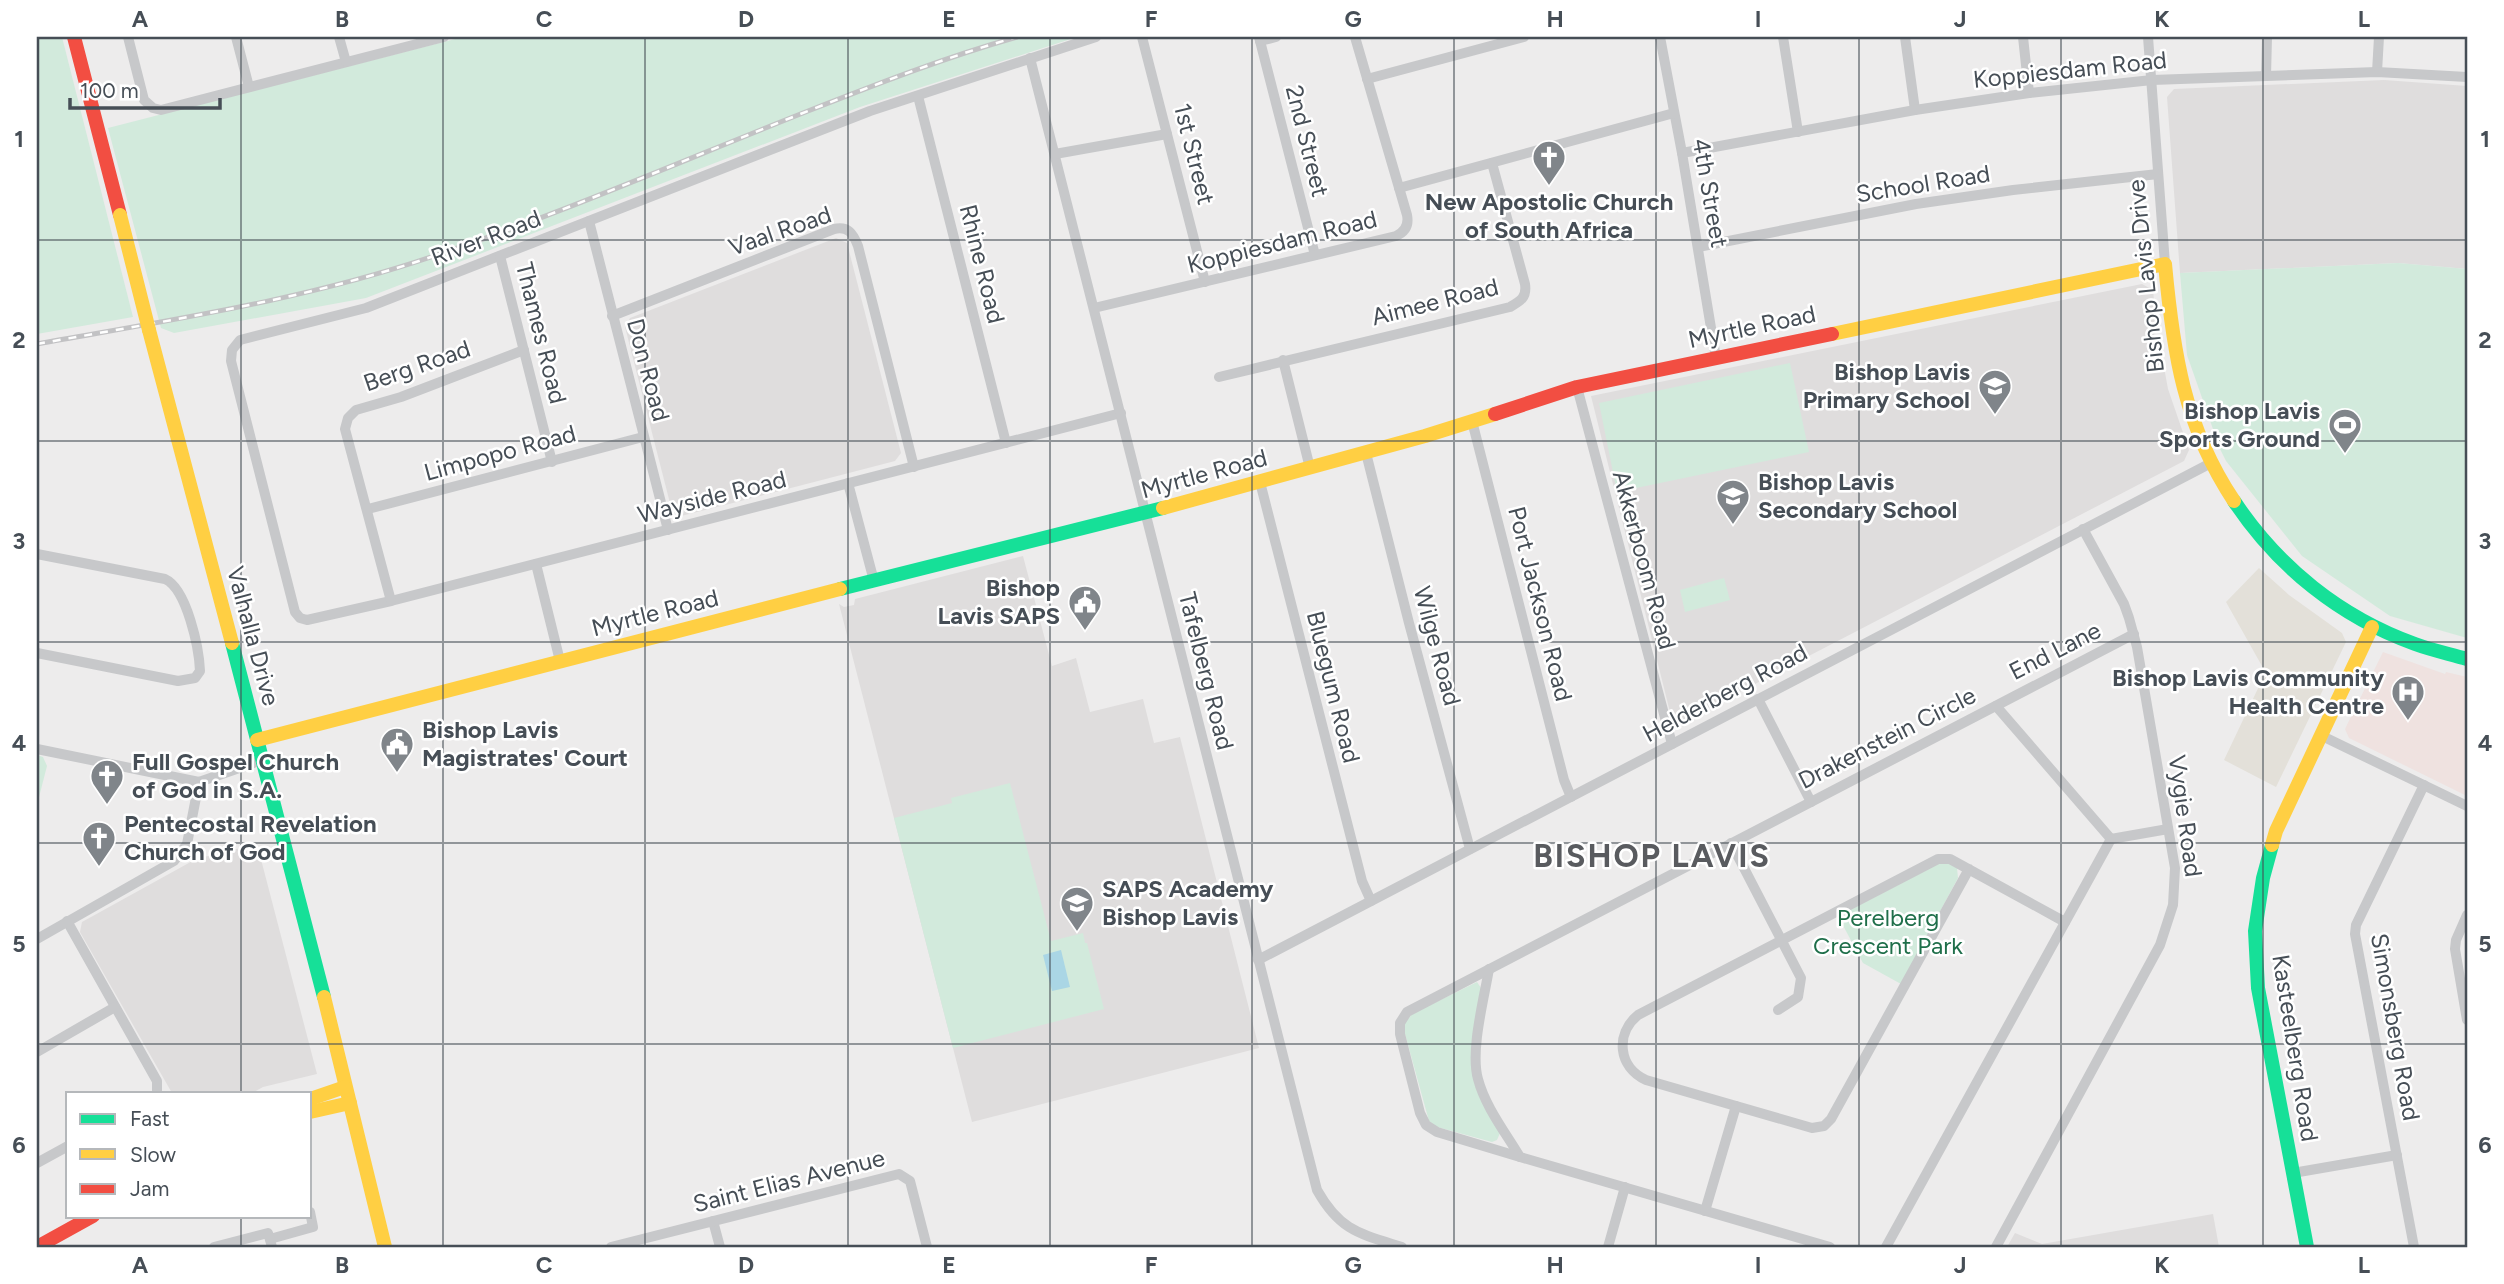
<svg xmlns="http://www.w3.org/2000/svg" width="2504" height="1284" viewBox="0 0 2504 1284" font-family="Figtree,sans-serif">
  <rect width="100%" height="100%" fill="#edecec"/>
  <!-- commercial -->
  <polygon fill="#e3e0d9" points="2259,568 2289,595 2342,633 2346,642 2276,787 2224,760 2261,682 2267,675 2226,602"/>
  <!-- education -->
  <g fill="#dfdddd">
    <polygon points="2384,80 2467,86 2467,269 2398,263 2180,273 2167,97 2174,89"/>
    <polygon points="836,238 847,243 901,453 895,461 729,504 681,516 672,511 625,327 630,318"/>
    <polygon points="2142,284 2153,290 2157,332 2150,338 2152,348 2161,351 2168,389 2189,450 2184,461 1682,722 1674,719 1670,712 1591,396"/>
    <polygon points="1023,556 1052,666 1076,658 1090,712 1143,699 1154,743 1180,737 1259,1048 972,1122 839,604 844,607 854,605 855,599"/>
    <polygon points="257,844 317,1074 263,1087 252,1093 172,1093 80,932 82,922 196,859"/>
    <polygon points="2213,1214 2219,1247 2007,1247 2015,1233 2042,1244"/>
  </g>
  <!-- medical -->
  <polygon fill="#efe2e0" points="2383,652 2445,674 2446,672 2467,677 2467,796 2349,738 2345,729"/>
  <!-- green -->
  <g fill="#d2eadc">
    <polygon points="37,37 62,37 133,317 37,334"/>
    <polygon points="463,37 1077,37 860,107 366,298 174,333 161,328 108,128"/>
    <polygon points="2398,263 2467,269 2467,638 2390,616 2302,556 2226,461 2220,449 2187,355 2180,273"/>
    <polygon points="1790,363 1809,452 1617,492 1599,403"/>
    <polygon points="1724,578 1730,600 1685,612 1680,590"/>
    <polygon points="37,755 43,757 47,766 37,805"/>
    <polygon points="1010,783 1051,941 1083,933 1085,943 1087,943 1104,1009 953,1048 894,818 952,803 951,798"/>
    <polygon points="1944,861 1957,868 1958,878 1901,984 1863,963 1838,916"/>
    <polygon points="1477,982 1481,988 1471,1051 1500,1133 1497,1140 1492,1142 1437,1127 1429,1121 1405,1034 1405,1023 1412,1014"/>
  </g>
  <!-- water -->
  <polygon fill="#aad6e5" points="1061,950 1070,987 1052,991 1043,955"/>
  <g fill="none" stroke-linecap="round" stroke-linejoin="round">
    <!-- street -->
    <g stroke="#c7c8ca" stroke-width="10">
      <polyline points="128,37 144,100 153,108 161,110 444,37"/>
      <polyline points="236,37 249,87"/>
      <polyline points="339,37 346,62"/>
      <polyline points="1096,37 870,111 366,308 240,340 232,350 231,361 295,612 300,618 307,620 391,601 1121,413"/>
      <polyline points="1142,37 1205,282"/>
      <polyline points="1259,37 1315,255"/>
      <polyline points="1660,37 1682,153 1716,358"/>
      <polyline points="1783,37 1798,132"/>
      <polyline points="1905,37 1915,110"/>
      <polyline points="2023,37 2029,93"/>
      <polyline points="2148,37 2165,264"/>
      <polyline points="1260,41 1276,37"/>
      <path d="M1030,58L1317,1190C1340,1231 1360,1234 1402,1247"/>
      <polyline points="2377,72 2379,37"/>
      <polyline points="2266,76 2267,37"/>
      <polyline points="1367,79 1524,37"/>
      <polyline points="918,96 1006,443"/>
      <polyline points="1682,153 1915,110 2029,93 2152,80 2377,72 2467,77"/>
      <polyline points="1055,154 1167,134"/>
      <polyline points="1399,188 1674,113"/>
      <polyline points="589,221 668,530"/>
      <polyline points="1698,247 1916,204 2013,190 2158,174"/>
      <polyline points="500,256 552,462"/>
      <path d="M1094,308L1396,236C1405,232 1409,225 1407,215L1355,37"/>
      <path d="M612,316L834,229C848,226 853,233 858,246L914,467"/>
      <polyline points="1283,360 1310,468"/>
      <path d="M1219,377L1510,307C1521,301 1527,297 1525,284L1492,163"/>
      <polyline points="1577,387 1672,744"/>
      <polyline points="1472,421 1564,780 1571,797"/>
      <polyline points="1366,453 1409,623 1470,849"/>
      <polyline points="1260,482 1362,881 1371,901"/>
      <polyline points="848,483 874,581"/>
      <polyline points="368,509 643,437"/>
      <path d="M37,554L165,579C187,589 199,648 200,671L195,678L178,681L37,653"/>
      <polyline points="536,564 560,661"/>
      <polyline points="391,601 345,429 348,418 356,410 401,397 524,350"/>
      <polyline points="1758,699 1811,802"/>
      <polyline points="1996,706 2111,839"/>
      <polyline points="2320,735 2467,806"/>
      <polyline points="37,749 199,782 262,760"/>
      <polyline points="2111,839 2168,829"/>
      <polyline points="1731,843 1801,978 1798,997 1778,1010"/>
      <path d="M1969,869L1831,1119L1824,1126L1812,1128L1646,1080C1618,1067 1615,1034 1638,1015L1938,859H1950L2065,922"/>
      <polyline points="2467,915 2456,940 2455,949 2467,1020"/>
      <polyline points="67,921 157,1081 157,1093"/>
      <polyline points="37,939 174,861 187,844 199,782"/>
      <polyline points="1258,960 2211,463"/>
      <path d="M1489,969C1484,999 1470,1051 1478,1079C1485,1106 1505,1132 1520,1157L1830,1247"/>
      <polyline points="37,1052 115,1007"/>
      <polyline points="1520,1157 1437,1132 1426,1125 1420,1113 1400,1034 1400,1023 1407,1012 2134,634"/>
      <polyline points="37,1163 68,1146"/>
      <polyline points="2293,1173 2397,1155"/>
      <polyline points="1705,1211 1736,1106"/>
      <polyline points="713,1221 720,1247"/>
      <polyline points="270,1239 313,1227 310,1212"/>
      <polyline points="214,1247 268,1233 272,1247"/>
      <polyline points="611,1247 899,1174 910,1181 927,1247"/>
      <polyline points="1608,1247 1625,1187"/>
      <polyline points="1886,1247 2111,839"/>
      <polyline points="1996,1247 2160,945 2173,905 2175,868 2137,647 2129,618 2124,604 2083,529"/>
      <polyline points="2414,1247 2355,934 2356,925 2424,785"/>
    </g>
    <!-- fast -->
    <g stroke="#16e098" stroke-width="14">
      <path d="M2234,501C2278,567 2340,617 2415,644C2431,650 2450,654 2467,659"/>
      <polyline points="840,589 1163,508"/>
      <polyline points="232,643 324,997"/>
      <polyline points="2272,845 2263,878 2255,931 2258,988 2307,1247"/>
    </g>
    <!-- slow -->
    <g stroke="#ffcf43" stroke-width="14">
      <polyline points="149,330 232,643"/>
      <path d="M1832,334L2165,264C2173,352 2184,426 2234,501"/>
      <polyline points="1163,508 1425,436 1495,414"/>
      <polyline points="257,740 840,589"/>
      <polyline points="2272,845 2276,831 2372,627"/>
      <polyline points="324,997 385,1247"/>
      <polyline points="310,1099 345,1087"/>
      <polyline points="310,1112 350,1103"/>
    </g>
    <!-- jam -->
    <g stroke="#f24e42" stroke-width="14">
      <polyline points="74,37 120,215"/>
      <polyline points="1495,414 1577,387 1832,334"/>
      <polyline points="37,1247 93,1216"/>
    </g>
    <defs>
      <path id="rail" d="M37,344C170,320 305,300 434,256C560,214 684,160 808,111C877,84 946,57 1017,37"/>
    </defs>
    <!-- rail casing -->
    <use href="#rail" stroke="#c2c2c4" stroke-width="5"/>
    <!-- rail -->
    <use href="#rail" stroke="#fff" stroke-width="2.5" stroke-dasharray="8" stroke-linecap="butt"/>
    <!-- slow-bridge -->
    <polyline stroke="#ffcf43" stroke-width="14" points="120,215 149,330"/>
  </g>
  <!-- grid -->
  <path fill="none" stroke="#464e56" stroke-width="2" stroke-opacity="0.55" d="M241,37V1093M443,37V1247M645,37V1247M848,37V1247M1050,37V1247M1252,37V1247M1454,37V1247M1656,37V1247M1859,37V1247M2061,37V1247M2263,37V1247M37,240H2467M37,441H2467M37,642H2467M37,843H2467M37,1044H2467M241,1216V1247"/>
  <!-- icons -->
  <defs>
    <symbol id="church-pin" viewBox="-11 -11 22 30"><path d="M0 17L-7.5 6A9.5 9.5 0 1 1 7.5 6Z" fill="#80858a" stroke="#fff"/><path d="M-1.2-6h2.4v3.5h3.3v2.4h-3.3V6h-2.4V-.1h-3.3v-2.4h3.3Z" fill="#fff"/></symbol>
    <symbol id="school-pin" viewBox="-11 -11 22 30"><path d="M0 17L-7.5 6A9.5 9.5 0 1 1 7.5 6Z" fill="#80858a" stroke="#fff"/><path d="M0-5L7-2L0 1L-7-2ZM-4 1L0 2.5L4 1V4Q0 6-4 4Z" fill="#fff"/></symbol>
    <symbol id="stadium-pin" viewBox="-11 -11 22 30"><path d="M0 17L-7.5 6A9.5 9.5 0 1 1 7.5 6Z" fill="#80858a" stroke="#fff"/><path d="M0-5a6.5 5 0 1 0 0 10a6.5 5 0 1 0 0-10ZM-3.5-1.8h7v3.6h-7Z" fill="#fff"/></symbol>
    <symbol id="civic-pin" viewBox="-11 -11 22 30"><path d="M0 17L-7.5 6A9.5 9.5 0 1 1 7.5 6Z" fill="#80858a" stroke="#fff"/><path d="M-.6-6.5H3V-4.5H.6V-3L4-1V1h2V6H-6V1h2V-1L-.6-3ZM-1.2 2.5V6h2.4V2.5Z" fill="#fff"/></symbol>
    <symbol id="hospital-pin" viewBox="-11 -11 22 30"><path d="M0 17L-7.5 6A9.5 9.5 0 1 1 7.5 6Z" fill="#80858a" stroke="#fff"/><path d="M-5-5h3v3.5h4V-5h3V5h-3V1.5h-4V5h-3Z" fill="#fff"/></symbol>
    <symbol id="university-pin" viewBox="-11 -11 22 30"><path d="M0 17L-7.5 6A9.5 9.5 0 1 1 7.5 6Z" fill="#80858a" stroke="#fff"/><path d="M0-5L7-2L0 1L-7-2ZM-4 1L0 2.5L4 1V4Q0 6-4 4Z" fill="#fff"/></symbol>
  </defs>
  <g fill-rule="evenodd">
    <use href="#church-pin" x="1530" y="138" width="38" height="52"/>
    <use href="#school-pin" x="1976" y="367" width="38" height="52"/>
    <use href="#stadium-pin" x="2326" y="406" width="38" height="52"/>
    <use href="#school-pin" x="1714" y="477" width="38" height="52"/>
    <use href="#civic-pin" x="1066" y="583" width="38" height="52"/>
    <use href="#hospital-pin" x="2389" y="673" width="38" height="52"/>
    <use href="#civic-pin" x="378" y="725" width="38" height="52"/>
    <use href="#church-pin" x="88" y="757" width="38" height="52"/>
    <use href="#church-pin" x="80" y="819" width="38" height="52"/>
    <use href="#university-pin" x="1058" y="884" width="38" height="52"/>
  </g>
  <g text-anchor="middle" stroke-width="5" stroke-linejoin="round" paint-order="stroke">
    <!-- street labels -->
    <g font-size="24" fill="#464e56" stroke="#fff">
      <text transform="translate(2070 70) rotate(-6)" y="8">Koppiesdam Road</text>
      <text transform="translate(1307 141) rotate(76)" y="8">2nd Street</text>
      <text transform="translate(1194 154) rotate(76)" y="8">1st Street</text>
      <text transform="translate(1923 184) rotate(-9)" y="8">School Road</text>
      <text transform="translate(1710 193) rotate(80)" y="8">4th Street</text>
      <text transform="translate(780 231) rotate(-19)" y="8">Vaal Road</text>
      <text transform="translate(486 238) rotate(-21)" y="8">River Road</text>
      <text transform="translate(1282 242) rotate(-14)" y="8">Koppiesdam Road</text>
      <text transform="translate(982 264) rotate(76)" y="8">Rhine Road</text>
      <text transform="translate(2146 276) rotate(-96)" y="8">Bishop Lavis Drive</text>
      <text transform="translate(1435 302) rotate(-14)" y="8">Aimee Road</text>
      <text transform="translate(1752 327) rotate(-12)" y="8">Myrtle Road</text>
      <text transform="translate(541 333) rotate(76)" y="8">Thames Road</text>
      <text transform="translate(417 366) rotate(-19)" y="8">Berg Road</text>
      <text transform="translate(648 370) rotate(75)" y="8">Don Road</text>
      <text transform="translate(500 453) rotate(-15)" y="8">Limpopo Road</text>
      <text transform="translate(1204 474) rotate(-15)" y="8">Myrtle Road</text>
      <text transform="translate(712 497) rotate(-14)" y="8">Wayside Road</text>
      <text transform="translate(1644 560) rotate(75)" y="8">Akkerboom Road</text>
      <text transform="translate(1540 604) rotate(76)" y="8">Port Jackson Road</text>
      <text transform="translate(655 613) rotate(-14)" y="8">Myrtle Road</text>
      <text transform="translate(253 636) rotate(75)" y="8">Valhalla Drive</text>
      <text transform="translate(1437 646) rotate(75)" y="8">Wilge Road</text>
      <text transform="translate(2055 651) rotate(-27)" y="8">End Lane</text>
      <text transform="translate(1206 671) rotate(76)" y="8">Tafelberg Road</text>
      <text transform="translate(1333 687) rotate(76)" y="8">Bluegum Road</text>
      <text transform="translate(1725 693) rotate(-28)" y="8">Helderberg Road</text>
      <text transform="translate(1887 738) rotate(-27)" y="8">Drakenstein Circle</text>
      <text transform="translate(2185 816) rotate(82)" y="8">Vygie Road</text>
      <text transform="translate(2395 1027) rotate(80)" y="8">Simonsberg Road</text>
      <text transform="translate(2295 1048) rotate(81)" y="8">Kasteelberg Road</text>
      <text transform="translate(789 1181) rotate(-14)" y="8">Saint Elias Avenue</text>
    </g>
    <!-- poi labels -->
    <g font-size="24" font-weight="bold" fill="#464e56" stroke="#fff" text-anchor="start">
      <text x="1549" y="210" text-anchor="middle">New Apostolic Church<tspan x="1549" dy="28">of South Africa</tspan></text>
      <text x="1970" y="380" text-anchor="end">Bishop Lavis<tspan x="1970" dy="28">Primary School</tspan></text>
      <text x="2320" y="419" text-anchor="end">Bishop Lavis<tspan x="2320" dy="28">Sports Ground</tspan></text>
      <text x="1758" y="490">Bishop Lavis<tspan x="1758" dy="28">Secondary School</tspan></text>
      <text x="1060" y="596" text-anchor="end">Bishop<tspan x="1060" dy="28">Lavis SAPS</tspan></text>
      <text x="2384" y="686" text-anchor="end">Bishop Lavis Community<tspan x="2384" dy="28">Health Centre</tspan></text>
      <text x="422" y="738">Bishop Lavis<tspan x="422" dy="28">Magistrates' Court</tspan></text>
      <text x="132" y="770">Full Gospel Church<tspan x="132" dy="28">of God in S.A.</tspan></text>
      <text x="124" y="832">Pentecostal Revelation<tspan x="124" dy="28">Church of God</tspan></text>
      <text x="1102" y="897">SAPS Academy<tspan x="1102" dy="28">Bishop Lavis</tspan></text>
    </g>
    <!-- park labels -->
    <g font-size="24" fill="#1f6f4a" stroke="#fff">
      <text x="1888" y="926">Perelberg<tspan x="1888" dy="28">Crescent Park</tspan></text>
    </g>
    <!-- district labels -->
    <g font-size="32" font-weight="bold" letter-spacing="2" fill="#595b5f" stroke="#fff">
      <text x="1652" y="867">BISHOP LAVIS</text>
    </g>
  </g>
  <!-- border -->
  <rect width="2504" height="1284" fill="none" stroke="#ffffff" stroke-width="77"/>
  <!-- legend -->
  <rect x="66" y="1092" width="245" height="126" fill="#ffffff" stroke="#b5b8bb" stroke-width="2"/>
  <rect x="80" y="1114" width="35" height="10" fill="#16e098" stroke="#b5b8bb" stroke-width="2"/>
  <text x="130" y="1126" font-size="21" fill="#464e56">Fast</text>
  <rect x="80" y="1149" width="35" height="10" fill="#ffcf43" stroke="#b5b8bb" stroke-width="2"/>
  <text x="130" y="1162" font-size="21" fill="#464e56">Slow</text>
  <rect x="80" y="1184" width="35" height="10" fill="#f24e42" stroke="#b5b8bb" stroke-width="2"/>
  <text x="130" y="1196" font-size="21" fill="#464e56">Jam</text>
  <!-- scale -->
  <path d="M70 98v10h150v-10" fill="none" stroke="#464e56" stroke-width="3.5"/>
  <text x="80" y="98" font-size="21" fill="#464e56" stroke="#ffffff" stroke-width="5" paint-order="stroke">100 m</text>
  <rect x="38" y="38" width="2428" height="1208" fill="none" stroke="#464e56" stroke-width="2.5"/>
  <g font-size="23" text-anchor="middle" font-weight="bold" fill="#464e56">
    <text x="140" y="27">A</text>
    <text x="342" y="27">B</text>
    <text x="544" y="27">C</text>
    <text x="746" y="27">D</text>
    <text x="949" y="27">E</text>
    <text x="1151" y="27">F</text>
    <text x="1353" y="27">G</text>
    <text x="1555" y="27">H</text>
    <text x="1758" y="27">I</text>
    <text x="1960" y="27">J</text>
    <text x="2162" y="27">K</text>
    <text x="2364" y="27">L</text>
    <text x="19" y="147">1</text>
    <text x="2485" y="147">1</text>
    <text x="19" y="348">2</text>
    <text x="2485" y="348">2</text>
    <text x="19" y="549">3</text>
    <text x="2485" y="549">3</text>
    <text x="19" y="751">4</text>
    <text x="2485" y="751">4</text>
    <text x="19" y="952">5</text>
    <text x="2485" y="952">5</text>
    <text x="19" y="1153">6</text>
    <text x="2485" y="1153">6</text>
    <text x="140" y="1273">A</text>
    <text x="342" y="1273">B</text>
    <text x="544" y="1273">C</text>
    <text x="746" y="1273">D</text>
    <text x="949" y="1273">E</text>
    <text x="1151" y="1273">F</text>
    <text x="1353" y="1273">G</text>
    <text x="1555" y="1273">H</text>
    <text x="1758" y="1273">I</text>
    <text x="1960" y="1273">J</text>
    <text x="2162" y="1273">K</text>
    <text x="2364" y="1273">L</text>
  </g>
</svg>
